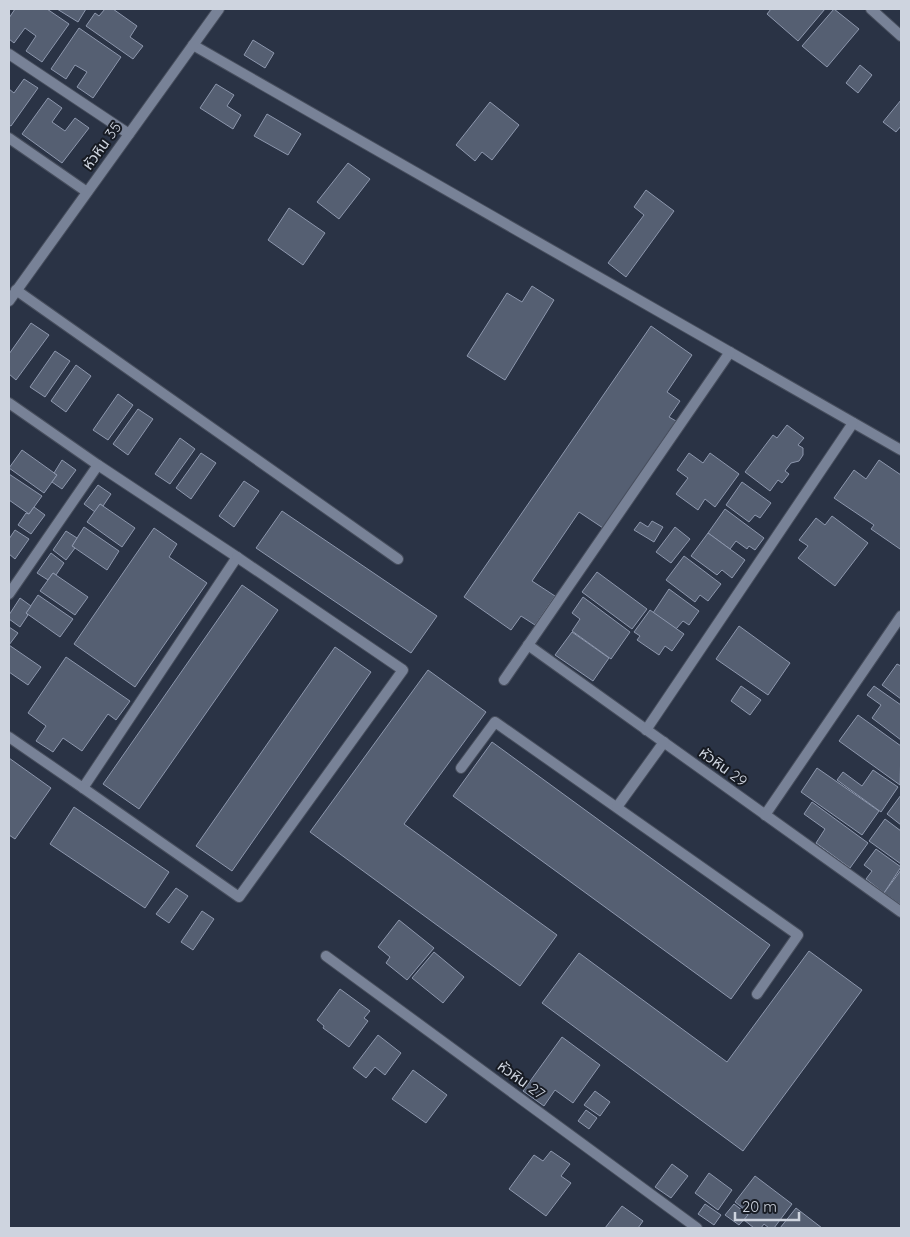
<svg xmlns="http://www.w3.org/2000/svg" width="910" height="1237" viewBox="0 0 910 1237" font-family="Quicksand,'Noto Sans Thai',sans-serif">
  <rect width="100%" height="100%" fill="#2a3345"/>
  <!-- building -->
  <g fill="#555f72" stroke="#8d97ad">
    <polygon points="15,9 47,9 69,24 42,62 26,51 36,36 25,28 14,43 9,39 9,18"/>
    <polygon points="57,9 86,9 78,22"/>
    <polygon points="105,9 113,9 137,26 130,37 143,46 133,59 86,26 95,13 99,16"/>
    <polygon points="771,9 825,9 798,41 767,14"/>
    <polygon points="834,9 859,29 827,67 802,46"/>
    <polygon points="79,28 121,57 93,98 77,87 87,72 75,65 66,79 51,69"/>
    <polygon points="253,40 274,53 265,68 244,55"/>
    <polygon points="860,65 872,75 858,93 846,83"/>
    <polygon points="24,79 38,88 11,126 9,125 9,89 14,93"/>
    <polygon points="216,84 234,95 227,106 241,115 233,129 200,108"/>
    <polygon points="48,98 62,108 52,122 65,131 75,118 89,128 62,163 22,134"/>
    <polygon points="901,100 901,126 896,132 883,122"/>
    <polygon points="490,102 519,125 492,160 482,152 475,161 456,145"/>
    <polygon points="267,114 301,134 288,155 254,136"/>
    <polygon points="348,163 370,179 339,219 317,202"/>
    <polygon points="646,190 674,211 626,277 608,263 644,215 634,207"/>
    <polygon points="289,208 325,233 303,265 268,240"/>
    <polygon points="532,286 554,300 505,380 467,356 507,293 522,302"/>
    <polygon points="31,323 49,335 16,380 9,374 9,354"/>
    <polygon points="651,326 692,355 667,392 680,401 669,417 676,421 603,528 579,512 532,581 555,596 535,625 521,616 511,630 464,597"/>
    <polygon points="55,351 70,361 45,397 30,387"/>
    <polygon points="76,365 91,376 66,412 51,401"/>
    <polygon points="118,394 133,405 108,440 93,430"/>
    <polygon points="138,409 153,419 128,455 113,444"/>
    <polygon points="787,425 804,438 798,445 803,448 803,455 799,461 791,463 785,471 789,474 782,483 778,480 770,491 745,472 773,435 777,438"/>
    <polygon points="180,438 195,449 170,484 155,474"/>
    <polygon points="22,450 57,475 44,493 9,468"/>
    <polygon points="201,453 216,463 191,499 176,488"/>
    <polygon points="689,453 703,463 710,453 739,474 715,507 705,499 698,510 676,494 688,478 677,470"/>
    <polygon points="62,460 76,470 62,489 52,482 57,475 54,473"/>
    <polygon points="879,460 901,475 901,547 900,549 871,529 874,525 834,498 854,470 866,479"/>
    <polygon points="9,474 42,496 29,514 9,500"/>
    <polygon points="244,481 259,491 234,527 219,516"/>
    <polygon points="742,482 771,503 760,518 755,515 749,522 726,505"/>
    <polygon points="98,485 111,494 103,506 100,504 95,512 84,504"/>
    <polygon points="100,504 135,528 122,547 87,522"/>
    <polygon points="34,507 45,515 31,534 18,525 26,513 29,514"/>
    <polygon points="725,509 764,538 755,550 749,546 747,549 736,541 730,549 708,533"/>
    <polygon points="282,511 437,616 411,653 256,548"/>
    <polygon points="832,516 868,543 835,586 798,558 808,546 799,540 816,518 825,525"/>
    <polygon points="652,521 663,527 654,542 634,530 640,522 648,527"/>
    <polygon points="84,527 119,551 107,570 72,546"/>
    <polygon points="675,527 690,539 671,563 656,552"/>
    <polygon points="154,528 177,544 169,557 207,583 135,687 74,644"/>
    <polygon points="15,530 29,539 15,559 9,554 9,539"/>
    <polygon points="66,531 77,538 72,546 75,548 66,560 53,550"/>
    <polygon points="708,533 745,560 732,578 722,570 717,575 691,556"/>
    <polygon points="51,553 64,563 56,575 53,573 48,580 37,573"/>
    <polygon points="684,556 721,584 708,601 700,595 695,602 666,580"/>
    <polygon points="597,572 647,609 632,629 582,592"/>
    <polygon points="53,573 88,597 75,615 40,591"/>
    <polygon points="242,585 278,610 139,809 103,784"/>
    <polygon points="669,589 699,611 689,625 683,621 676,629 653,613"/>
    <polygon points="38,595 73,619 60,637 26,613"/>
    <polygon points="583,597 630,632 611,659 572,631 580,619 572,613"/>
    <polygon points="20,598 31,606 26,613 28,615 20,627 9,619 9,615"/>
    <polygon points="650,610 684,634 672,651 665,646 659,655 637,640 640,636 634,632"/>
    <polygon points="739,626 790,663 768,695 716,659"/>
    <polygon points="9,627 18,633 9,645"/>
    <polygon points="572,632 609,658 593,681 555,655"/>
    <polygon points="9,645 41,667 28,685 9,672"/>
    <polygon points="335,647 371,672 232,871 196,846"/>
    <polygon points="66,657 130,701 116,720 108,714 82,751 63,738 53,752 36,741 46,726 28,713"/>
    <polygon points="897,664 901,666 901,699 882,685"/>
    <polygon points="428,670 486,712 404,824 557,935 520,986 310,832"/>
    <polygon points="741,686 761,700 750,715 731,701"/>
    <polygon points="874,686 901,705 901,740 872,718 881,705 867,695"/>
    <polygon points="858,715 901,746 900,785 839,741"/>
    <polygon points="492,742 770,945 731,999 453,796"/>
    <polygon points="9,758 51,788 15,839 9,835"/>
    <polygon points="817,768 879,811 862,835 801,792"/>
    <polygon points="873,770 898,787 881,812 837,780 843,772 862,786"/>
    <polygon points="901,795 901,825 887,814"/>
    <polygon points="812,802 868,843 850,868 816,843 825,829 804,814"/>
    <polygon points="74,807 169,872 145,908 50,844"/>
    <polygon points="885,819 901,831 901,864 869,841"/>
    <polygon points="876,849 901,867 884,893 866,879 872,871 864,865"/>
    <polygon points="901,870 901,905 884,893"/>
    <polygon points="176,888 188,896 169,923 156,914"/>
    <polygon points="202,911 214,919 193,950 181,942"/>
    <polygon points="399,920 434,948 407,980 386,963 390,957 378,947"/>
    <polygon points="809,951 862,990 743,1151 542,1003 579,953 727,1062"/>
    <polygon points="434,952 464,977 443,1003 412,978"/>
    <polygon points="340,989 370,1011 364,1018 368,1021 349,1047 323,1028 324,1026 317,1020"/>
    <polygon points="378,1035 401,1053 385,1075 375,1067 366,1078 353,1068"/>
    <polygon points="562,1037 600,1065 573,1103 555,1090 544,1106 523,1091"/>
    <polygon points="413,1070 447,1095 426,1123 392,1099"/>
    <polygon points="595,1091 610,1102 600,1116 584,1105"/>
    <polygon points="586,1110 597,1118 589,1129 578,1121"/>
    <polygon points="551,1151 570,1164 561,1176 571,1183 546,1216 509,1189 534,1155 543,1161"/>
    <polygon points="672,1164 688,1176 671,1198 655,1187"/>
    <polygon points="709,1173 732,1190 718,1210 695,1193"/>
    <polygon points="755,1176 792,1204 774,1228 769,1228 764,1224 761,1228 754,1228 744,1220 749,1213 735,1202"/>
    <polygon points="705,1204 721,1215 714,1225 698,1214"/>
    <polygon points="734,1204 748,1215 739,1225 725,1215"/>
    <polygon points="622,1206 643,1221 638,1228 605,1228"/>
    <polygon points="796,1208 822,1228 780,1228"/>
  </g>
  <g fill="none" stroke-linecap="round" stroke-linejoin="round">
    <defs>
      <g id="service">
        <polyline points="9,54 129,134"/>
        <polyline points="9,138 87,192"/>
        <polyline points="9,403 98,465 237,557 83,788 9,737"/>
        <polyline points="9,594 98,465"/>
        <polyline points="83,788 239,897 403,670 237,557"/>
      </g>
      <g id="minor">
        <polyline points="871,9 901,36"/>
        <polyline points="193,45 901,450"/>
        <polyline points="16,290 398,559"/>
        <polyline points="9,301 219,9"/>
        <polyline points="528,645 901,912"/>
        <polyline points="504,680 730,352"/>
        <polyline points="646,730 853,423"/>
        <polyline points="461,768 495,722 798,935 757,994"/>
        <polyline points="617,807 664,742"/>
        <polyline points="765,815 901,616"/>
        <polyline points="326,956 697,1228"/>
      </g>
    </defs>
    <!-- service casing -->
    <use href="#service" stroke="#474e5d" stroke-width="12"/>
    <!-- minor casing -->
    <use href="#minor" stroke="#474e5d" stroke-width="12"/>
    <!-- service -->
    <use href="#service" stroke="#788297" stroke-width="10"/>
    <!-- minor -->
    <use href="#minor" stroke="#788297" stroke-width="10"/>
  </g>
  <g text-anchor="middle" stroke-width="4" stroke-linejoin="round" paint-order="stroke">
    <!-- street labels -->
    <g font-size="15" fill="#ced4df" stroke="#171b23">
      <text transform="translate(102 146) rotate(-54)" y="5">หัวหิน 35</text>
      <text transform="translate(723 767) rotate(36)" y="5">หัวหิน 29</text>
      <text transform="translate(521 1080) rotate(36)" y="5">หัวหิน 27</text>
    </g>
  </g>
  <!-- border -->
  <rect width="910" height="1237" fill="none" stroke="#ced4df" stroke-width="20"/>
  <!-- scale -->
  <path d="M735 1212v8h64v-8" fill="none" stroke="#ced4df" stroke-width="2.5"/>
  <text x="742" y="1212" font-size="15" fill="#ced4df" stroke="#171b23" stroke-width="4" paint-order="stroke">20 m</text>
</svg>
